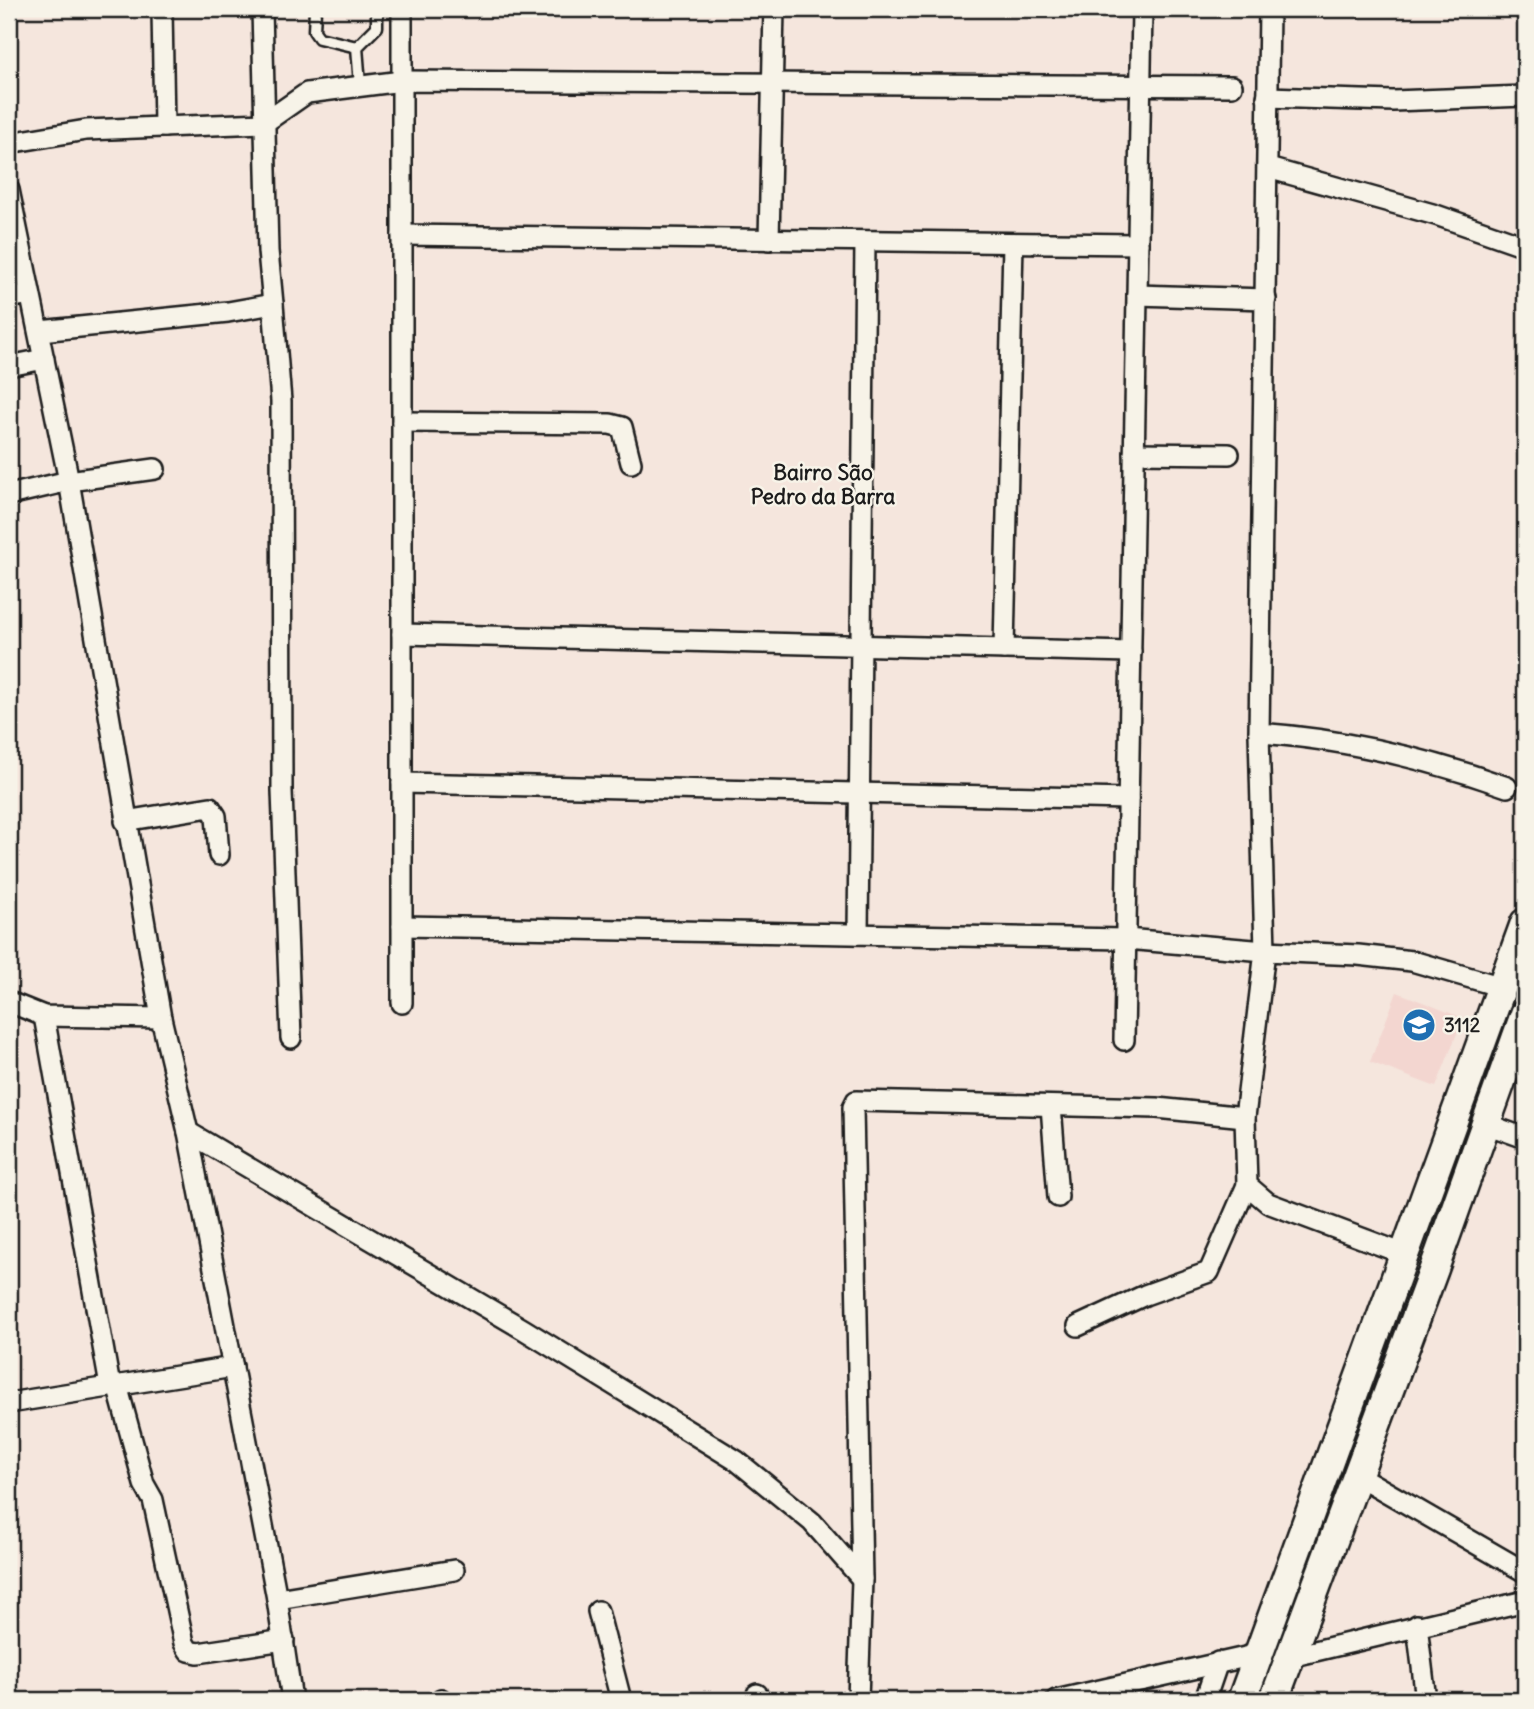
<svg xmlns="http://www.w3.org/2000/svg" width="1534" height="1709" viewBox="0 0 1534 1709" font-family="Delius,sans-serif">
  <rect width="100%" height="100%" fill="#f5e6dd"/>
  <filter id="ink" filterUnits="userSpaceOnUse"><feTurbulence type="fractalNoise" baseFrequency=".0143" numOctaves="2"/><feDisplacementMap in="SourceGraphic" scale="14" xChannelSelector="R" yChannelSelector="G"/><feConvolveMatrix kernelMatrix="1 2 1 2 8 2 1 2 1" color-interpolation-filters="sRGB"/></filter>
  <g filter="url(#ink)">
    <!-- built -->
    <polygon fill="#f3d6d0" points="1397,992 1463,1018 1436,1087 1370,1062"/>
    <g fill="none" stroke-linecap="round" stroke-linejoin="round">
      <defs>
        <g id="service">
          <polyline points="315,9 314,31 319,38 357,47 360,85"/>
          <polyline points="357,47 377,27 377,9"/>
        </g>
        <g id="minor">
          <polyline points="162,9 164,127"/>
          <polyline points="402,9 402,1003"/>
          <polyline points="1269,9 1259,733 1265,951 1245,1117 1247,1185 1268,1203 1404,1254"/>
          <polyline points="1267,97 1393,101 1525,96"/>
          <polyline points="9,143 86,130 264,123 307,93 402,81 1232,86"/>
          <polyline points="1268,168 1436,215 1525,246"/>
          <polyline points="9,190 69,481 161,1018 188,1132 277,1599 292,1700"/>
          <polyline points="402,235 1138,244"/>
          <polyline points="769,240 774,9"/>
          <polyline points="1137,295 1266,299"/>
          <polyline points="9,298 30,294"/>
          <polyline points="273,304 281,401 282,791 291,1038"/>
          <polyline points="40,331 228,312 273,304 268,251 262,9"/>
          <polyline points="9,366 44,359"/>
          <polyline points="402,422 610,424 622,427 631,463"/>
          <polyline points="1134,453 1229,454"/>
          <polyline points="9,495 69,481 155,469"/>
          <polyline points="402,634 1131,652"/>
          <polyline points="1004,649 1013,243"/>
          <path d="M1259,733C1344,739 1426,758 1507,787"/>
          <polyline points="402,783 1128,799"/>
          <polyline points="125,821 210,807 216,816 219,855"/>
          <polyline points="402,926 1126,939 1265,951 1358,955 1412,961 1502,987"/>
          <polyline points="858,934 865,241"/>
          <polyline points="9,1002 44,1016 161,1018"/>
          <polyline points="44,1016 110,1386"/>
          <polyline points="1124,1040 1142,9"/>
          <polyline points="1051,1106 1058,1197"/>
          <polyline points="1486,1124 1525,1138"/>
          <polyline points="188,1132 523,1329 737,1461 812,1522 862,1579"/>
          <polyline points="1078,1326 1145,1295 1209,1272 1247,1185"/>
          <polyline points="117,1385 144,1484 153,1500 184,1643 189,1651 198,1653 284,1640"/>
          <polyline points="9,1403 233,1367"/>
          <polyline points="1357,1475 1525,1572"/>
          <polyline points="277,1599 454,1570"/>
          <polyline points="598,1611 621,1700"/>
          <polyline points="1417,1625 1426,1700"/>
          <polyline points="1290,1657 1525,1601"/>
          <polyline points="757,1694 757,1700"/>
          <polyline points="441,1699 442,1700"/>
          <polyline points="858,1700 862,1579 853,1107 856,1101 1157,1108 1245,1117"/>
          <polyline points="1056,1700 1259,1654"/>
          <polyline points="1205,1700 1218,1662"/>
        </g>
        <g id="secondary">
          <polyline points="1242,1700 1525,923"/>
          <polyline points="1274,1700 1434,1269 1525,1014"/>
        </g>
      </defs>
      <!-- service casing -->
      <use href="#service" stroke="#1c1c1c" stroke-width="15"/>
      <!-- minor casing -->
      <use href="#minor" stroke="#1c1c1c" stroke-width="24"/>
      <!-- secondary casing -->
      <use href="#secondary" stroke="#1c1c1c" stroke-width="33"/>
      <!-- service -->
      <use href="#service" stroke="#f7f3e8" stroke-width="10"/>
      <!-- minor -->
      <use href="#minor" stroke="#f7f3e8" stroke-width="19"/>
      <!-- secondary -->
      <use href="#secondary" stroke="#f7f3e8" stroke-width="28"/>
    </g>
  </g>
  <!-- icons -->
  <defs>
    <symbol id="school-disc" viewBox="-11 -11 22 22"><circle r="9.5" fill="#1f6fb2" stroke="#f7f3e8"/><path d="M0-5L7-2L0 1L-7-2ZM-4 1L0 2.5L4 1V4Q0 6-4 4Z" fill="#fff"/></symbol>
  </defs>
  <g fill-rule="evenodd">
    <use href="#school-disc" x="1400" y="1006" width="38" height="38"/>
  </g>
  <g text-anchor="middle" stroke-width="5" stroke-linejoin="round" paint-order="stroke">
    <!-- poi labels -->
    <g font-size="19" font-weight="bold" fill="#1c1c1c" stroke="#f7f3e8" text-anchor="start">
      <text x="1444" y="1032">3112</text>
    </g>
    <!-- neighbourhood labels -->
    <g font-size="21" font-weight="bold" fill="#1c1c1c" stroke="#f7f3e8">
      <text x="823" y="480">Bairro São<tspan x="823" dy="24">Pedro da Barra</tspan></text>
    </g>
  </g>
  <!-- margin -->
  <rect width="1534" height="1709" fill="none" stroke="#f7f3e8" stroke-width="35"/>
  <rect x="18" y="18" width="1499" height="1674" fill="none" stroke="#1c1c1c" stroke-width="2.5" filter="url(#ink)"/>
</svg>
